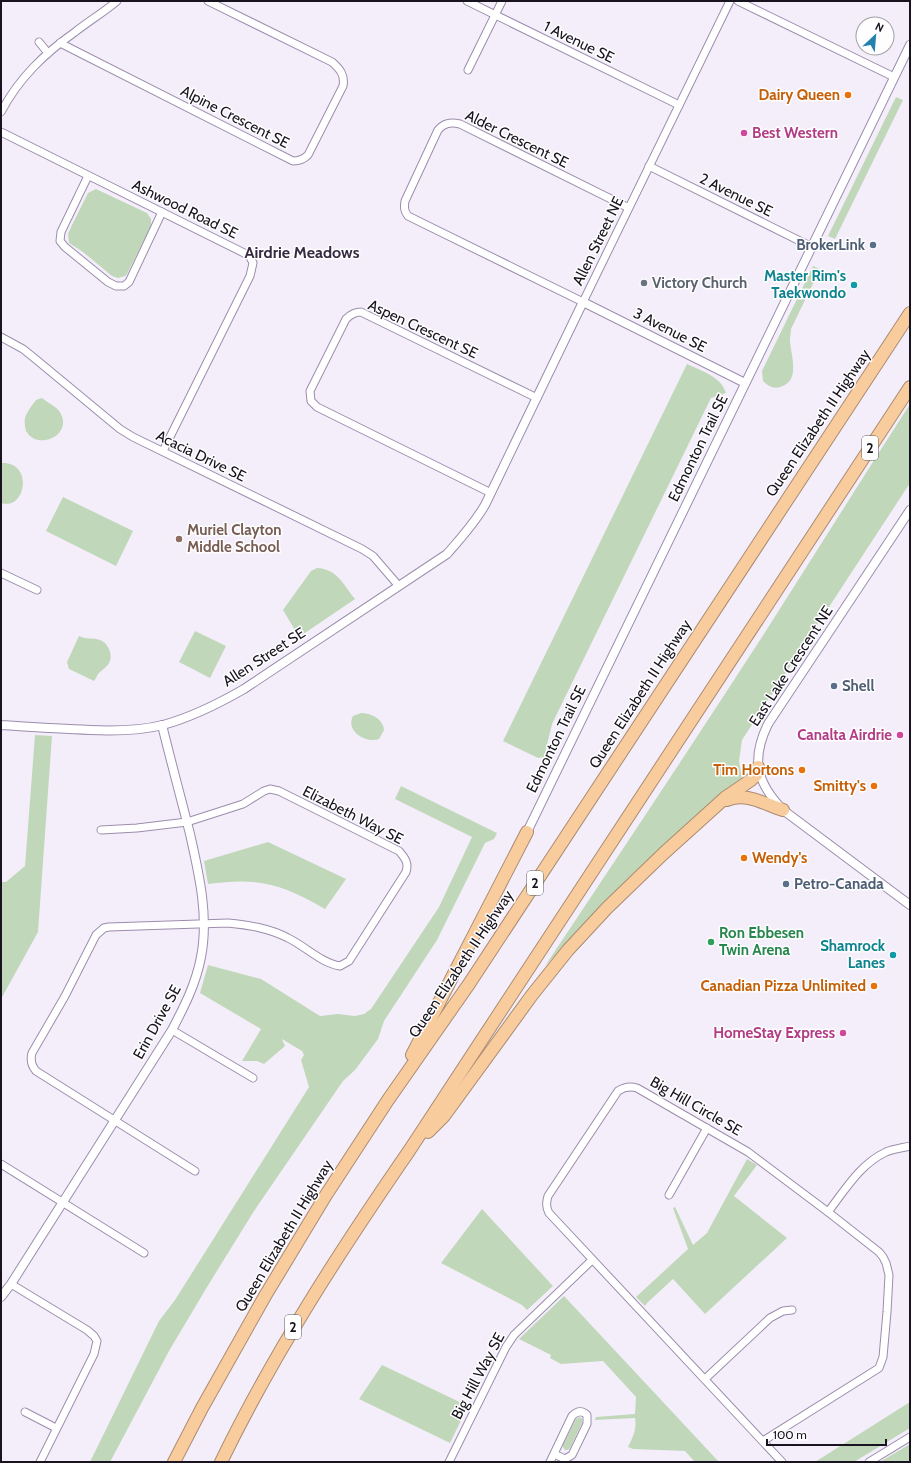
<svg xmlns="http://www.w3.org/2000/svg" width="911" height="1463" viewBox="0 0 911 1463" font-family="Cabin,sans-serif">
  <rect width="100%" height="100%" fill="#f4eefb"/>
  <!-- green -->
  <g fill="#c0d8b9">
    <polygon points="896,97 903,100 835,239 828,236"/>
    <polygon points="96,189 147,213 151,219 151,226 127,274 125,276 118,278 112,276 83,252 69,243 68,234 72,225 88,193"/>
    <path d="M813,266L820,269L791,329C791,332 790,336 790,339C790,354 802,381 780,387C773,389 768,386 763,381L762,371Z"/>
    <path d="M687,364C701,371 721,376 726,393L711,398L552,724L544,757L538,758L503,741Z"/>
    <path d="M42,398C48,403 58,407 61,414C72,436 37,451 26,431C25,427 24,422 25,418C27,412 32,405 36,400Z"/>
    <path d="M910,404V483L742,740L739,761L742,778C670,834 608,900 545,966C618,856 691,747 762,637C811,560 860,482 910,404Z"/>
    <path d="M1,463C34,461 26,511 1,503Z"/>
    <polygon points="63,497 133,531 116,566 46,531"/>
    <path d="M317,568C337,569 343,584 355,599L299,637L283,610L311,571Z"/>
    <polygon points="195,631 226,646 210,678 179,662"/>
    <path d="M79,636C87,640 93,637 100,640C105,642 107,645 109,649C114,662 107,666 99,673C97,675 96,679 94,681L69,669L67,662Z"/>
    <path d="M361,713C371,713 383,719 384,730L379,739C366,744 345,731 353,716Z"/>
    <polygon points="35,735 52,736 38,932 1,999 1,882 6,882 25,866"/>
    <polygon points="401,786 497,833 494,839 485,843 437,940 384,1021 378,1039 355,1070 343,1081 254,1211 207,1287 169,1351 110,1462 90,1462 159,1321 175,1300 309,1087 301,1060 304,1055 302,1051 282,1039 285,1046 264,1064 257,1061 242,1061 261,1029 200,993 208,965 261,979 320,1016 338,1014 355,1016 364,1014 371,1009 439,907 472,837 395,799"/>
    <path d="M268,842L346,879L325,909C281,884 259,877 208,884L204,861Z"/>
    <polygon points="747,1159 757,1165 734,1196 787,1238 705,1314 673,1279 647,1303 645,1306 636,1297 688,1249 673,1208 675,1207 693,1245 707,1233"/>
    <polygon points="482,1209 553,1286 527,1310 522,1305 441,1263"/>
    <path d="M564,1296L719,1462H695L685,1451L633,1449L628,1447C633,1437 637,1429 635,1418L595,1420L596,1417L635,1414L636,1397L603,1361L561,1364L550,1358L551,1355L519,1339Z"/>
    <polygon points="382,1365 468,1406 450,1443 359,1399"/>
    <polygon points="910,1402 910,1428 854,1462 815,1462"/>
    <polygon points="580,1417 582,1419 582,1423 570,1448 568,1450 565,1450 563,1447 563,1445 576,1419"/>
    <polygon points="910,1444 910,1462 880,1462"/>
  </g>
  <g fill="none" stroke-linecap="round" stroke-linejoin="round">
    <defs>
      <g id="minor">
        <polyline points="467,1 679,105"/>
        <polyline points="738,1 894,77"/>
        <polyline points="39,42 48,53"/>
        <path d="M60,43L293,161C299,161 304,159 308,155L343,86C345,75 340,69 332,62L208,1"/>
        <polyline points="468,70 502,1"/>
        <path d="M1,112C19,78 44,54 75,32C89,21 104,12 117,1"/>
        <polyline points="1,132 244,253 250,257 253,263 250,276 163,451"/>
        <polyline points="649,166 812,247"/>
        <polyline points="88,176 61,232 60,241 65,247 108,282 116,286 124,286 129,282 162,212"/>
        <path d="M629,208L460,124C450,122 444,123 438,130L405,201C404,207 404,211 408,216L583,302L730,1"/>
        <polyline points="1,337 23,349 33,357 120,429 133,437 362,549 373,556 398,585"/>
        <path d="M491,493L317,407L311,401L310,391L346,319C351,314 355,312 361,312L537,398"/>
        <polyline points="1,573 37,590"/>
        <path d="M101,830L137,828L187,822L243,804L264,791L270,789L279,791L399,851C405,858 409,863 406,872L349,961L340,966C321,963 305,946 288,938C269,928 248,925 228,923L109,927L104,928L96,935L65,996L32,1053C30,1060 31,1065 36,1071L195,1171"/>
        <polyline points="172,1030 253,1078"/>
        <polyline points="1,1164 144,1253"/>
        <polyline points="669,1195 707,1128"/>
        <path d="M828,1212C845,1190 860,1164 886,1152C893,1149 902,1148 910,1146"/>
        <polyline points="11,1284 87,1330 94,1336 97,1341 94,1354 40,1462"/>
        <polyline points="705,1379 770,1318 783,1311 792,1310"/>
        <polyline points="25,1412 56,1428"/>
        <path d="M763,1441L879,1368L883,1357L887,1312L889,1275L886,1263L883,1257L879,1252L828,1212L748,1152L637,1088C630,1086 624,1087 618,1091L548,1196C546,1203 546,1207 549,1213L782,1462"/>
        <polyline points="449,1462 506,1347 514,1335 592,1260"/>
        <path d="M550,1462L572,1416C577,1411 582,1410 587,1415V1424L572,1455L565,1459L554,1454"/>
        <polyline points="869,1462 910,1437"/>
      </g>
      <g id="tertiary">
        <path d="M910,510L768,724C751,759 756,782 783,810L910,905"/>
        <path d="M1,725C31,727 60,729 90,730C114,731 139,731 163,725C192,717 218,704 244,689L447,554C461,538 474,524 485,505L583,302L745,383"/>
        <polyline points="527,832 910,45"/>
        <path d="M1,1297L11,1284L172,1030C184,1007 196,984 201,957C209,916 199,874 190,834C181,798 171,762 162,725"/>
      </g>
      <g id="motorway">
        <path d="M727,800C747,792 764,804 783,810"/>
        <polyline points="412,1055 527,832"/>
        <polyline points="428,1132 444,1116 532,995 568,950 607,908 664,853 726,797 751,780 757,774 758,767"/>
        <polyline points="174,1462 202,1408 265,1296 326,1195 388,1100 469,984 910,313"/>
        <path d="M221,1462C274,1353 340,1251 409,1151L910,387"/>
      </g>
    </defs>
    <!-- minor casing -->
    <use href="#minor" stroke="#9c8dac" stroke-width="9"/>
    <!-- tertiary casing -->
    <use href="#tertiary" stroke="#9c8dac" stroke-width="10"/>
    <!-- motorway casing -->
    <use href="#motorway" stroke="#aa8b71" stroke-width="14"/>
    <!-- minor -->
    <use href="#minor" stroke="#fff" stroke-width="7"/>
    <!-- tertiary -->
    <use href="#tertiary" stroke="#fff" stroke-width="8"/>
    <!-- motorway -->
    <use href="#motorway" stroke="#f9cc9e" stroke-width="12"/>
  </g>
  <!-- markers -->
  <g fill="#e8710a" stroke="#fefefe" stroke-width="1.5">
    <circle cx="848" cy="95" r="4"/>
    <circle cx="802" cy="770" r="4"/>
    <circle cx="874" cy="786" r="4"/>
    <circle cx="744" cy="858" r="4"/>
    <circle cx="874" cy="986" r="4"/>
  </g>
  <g fill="#d1479c" stroke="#fefefe" stroke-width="1.5">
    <circle cx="744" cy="133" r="4"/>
    <circle cx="900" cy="735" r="4"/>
    <circle cx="843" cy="1033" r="4"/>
  </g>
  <g fill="#5c6f8a" stroke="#fefefe" stroke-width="1.5">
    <circle cx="873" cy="245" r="4"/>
    <circle cx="834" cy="686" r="4"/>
    <circle cx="786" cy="884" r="4"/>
  </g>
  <circle fill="#6b7280" stroke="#fefefe" stroke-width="1.5" cx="644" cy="283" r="4"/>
  <g fill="#0f9aa8" stroke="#fefefe" stroke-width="1.5">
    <circle cx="854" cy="285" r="4"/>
    <circle cx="893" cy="955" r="4"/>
  </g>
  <circle fill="#8d6e63" stroke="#fefefe" stroke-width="1.5" cx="179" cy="539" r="4"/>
  <circle fill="#2e9e5b" stroke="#fefefe" stroke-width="1.5" cx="711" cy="942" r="4"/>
  <g text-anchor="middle" stroke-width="3" stroke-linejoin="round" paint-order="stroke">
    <!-- shield labels -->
    <g fill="#fefefe" stroke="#5d5a61" stroke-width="1">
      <rect x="862" y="436" width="16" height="24" rx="3"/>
      <rect x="527" y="871" width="16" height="24" rx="3"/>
      <rect x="285" y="1315" width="16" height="24" rx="3"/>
    </g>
    <g font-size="14" font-weight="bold" fill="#18131e">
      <text x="870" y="453">2</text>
      <text x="535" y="888">2</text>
      <text x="293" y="1332">2</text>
    </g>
    <!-- street labels -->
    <g font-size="15" fill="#18131e" stroke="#fefefe">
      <text transform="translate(579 42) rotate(26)" y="5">1 Avenue SE</text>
      <text transform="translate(235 117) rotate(27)" y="5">Alpine Crescent SE</text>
      <text transform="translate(517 139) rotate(26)" y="5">Alder Crescent SE</text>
      <text transform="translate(736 195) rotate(26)" y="5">2 Avenue SE</text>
      <text transform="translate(185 209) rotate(26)" y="5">Ashwood Road SE</text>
      <text transform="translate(598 241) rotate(-64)" y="5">Allen Street NE</text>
      <text transform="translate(423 329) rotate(25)" y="5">Aspen Crescent SE</text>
      <text transform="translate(670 330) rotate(27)" y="5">3 Avenue SE</text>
      <text transform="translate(818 423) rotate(-56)" y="5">Queen Elizabeth II Highway</text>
      <text transform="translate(698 448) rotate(-64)" y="5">Edmonton Trail SE</text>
      <text transform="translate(201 456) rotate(26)" y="5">Acacia Drive SE</text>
      <text transform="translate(264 657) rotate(-33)" y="5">Allen Street SE</text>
      <text transform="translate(791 666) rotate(-57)" y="5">East Lake Crescent NE</text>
      <text transform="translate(640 694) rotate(-57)" y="5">Queen Elizabeth II Highway</text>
      <text transform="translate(556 739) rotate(-64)" y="5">Edmonton Trail SE</text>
      <text transform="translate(353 815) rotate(27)" y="5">Elizabeth Way SE</text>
      <text transform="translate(461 964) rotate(-56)" y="5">Queen Elizabeth II Highway</text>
      <text transform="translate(157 1022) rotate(-61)" y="5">Erin Drive SE</text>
      <text transform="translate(696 1106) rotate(30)" y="5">Big Hill Circle SE</text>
      <text transform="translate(284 1236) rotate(-59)" y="5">Queen Elizabeth II Highway</text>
      <text transform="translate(478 1376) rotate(-62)" y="5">Big Hill Way SE</text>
    </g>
    <!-- food labels -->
    <g font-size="15" font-weight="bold" fill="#c56008" stroke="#fefefe" text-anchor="end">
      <text x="840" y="100">Dairy Queen</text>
      <text x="794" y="775">Tim Hortons</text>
      <text x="866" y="791">Smitty's</text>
      <text x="752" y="863" text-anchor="start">Wendy's</text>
      <text x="866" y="991">Canadian Pizza Unlimited</text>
    </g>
    <!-- hotel labels -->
    <g font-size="15" font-weight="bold" fill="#b23c85" stroke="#fefefe" text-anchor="end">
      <text x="752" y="138" text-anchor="start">Best Western</text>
      <text x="892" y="740">Canalta Airdrie</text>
      <text x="835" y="1038">HomeStay Express</text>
    </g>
    <!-- service labels -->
    <g font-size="15" font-weight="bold" fill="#4e5e75" stroke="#fefefe" text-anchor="start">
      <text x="865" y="250" text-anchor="end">BrokerLink</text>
      <text x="842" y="691">Shell</text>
      <text x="794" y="889">Petro-Canada</text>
    </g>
    <!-- culture labels -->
    <g font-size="15" font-weight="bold" fill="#0d838f" stroke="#fefefe" text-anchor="end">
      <text x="846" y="281">Master Rim's<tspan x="846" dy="17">Taekwondo</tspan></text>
      <text x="885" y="951">Shamrock<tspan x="885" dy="17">Lanes</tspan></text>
    </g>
    <!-- worship labels -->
    <g font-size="15" font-weight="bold" fill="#5b616d" stroke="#fefefe" text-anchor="start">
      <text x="652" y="288">Victory Church</text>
    </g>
    <!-- education labels -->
    <g font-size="15" font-weight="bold" fill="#785e54" stroke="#fefefe" text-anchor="start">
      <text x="187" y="535">Muriel Clayton<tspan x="187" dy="17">Middle School</tspan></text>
    </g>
    <!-- leisure labels -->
    <g font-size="15" font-weight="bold" fill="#27864d" stroke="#fefefe" text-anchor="start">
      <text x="719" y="938">Ron Ebbesen<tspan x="719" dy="17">Twin Arena</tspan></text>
    </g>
    <!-- neighbourhood labels -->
    <g font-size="16" font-weight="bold" fill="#372a43" stroke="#fefefe">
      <text x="302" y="258">Airdrie Meadows</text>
    </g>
  </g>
  <!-- border -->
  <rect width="911" height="1463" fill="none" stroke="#18131e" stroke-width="4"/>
  <!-- north arrow -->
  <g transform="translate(875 36) rotate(26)"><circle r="19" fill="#fefefe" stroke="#a2a0a4"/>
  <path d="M0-3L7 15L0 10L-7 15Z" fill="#2482af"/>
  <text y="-6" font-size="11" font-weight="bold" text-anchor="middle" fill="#18131e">N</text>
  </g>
  <!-- scale -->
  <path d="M767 1439v6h119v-6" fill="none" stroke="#18131e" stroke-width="2"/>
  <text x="773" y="1439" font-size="12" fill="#18131e" stroke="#fefefe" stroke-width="3" paint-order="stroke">100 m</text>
</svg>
